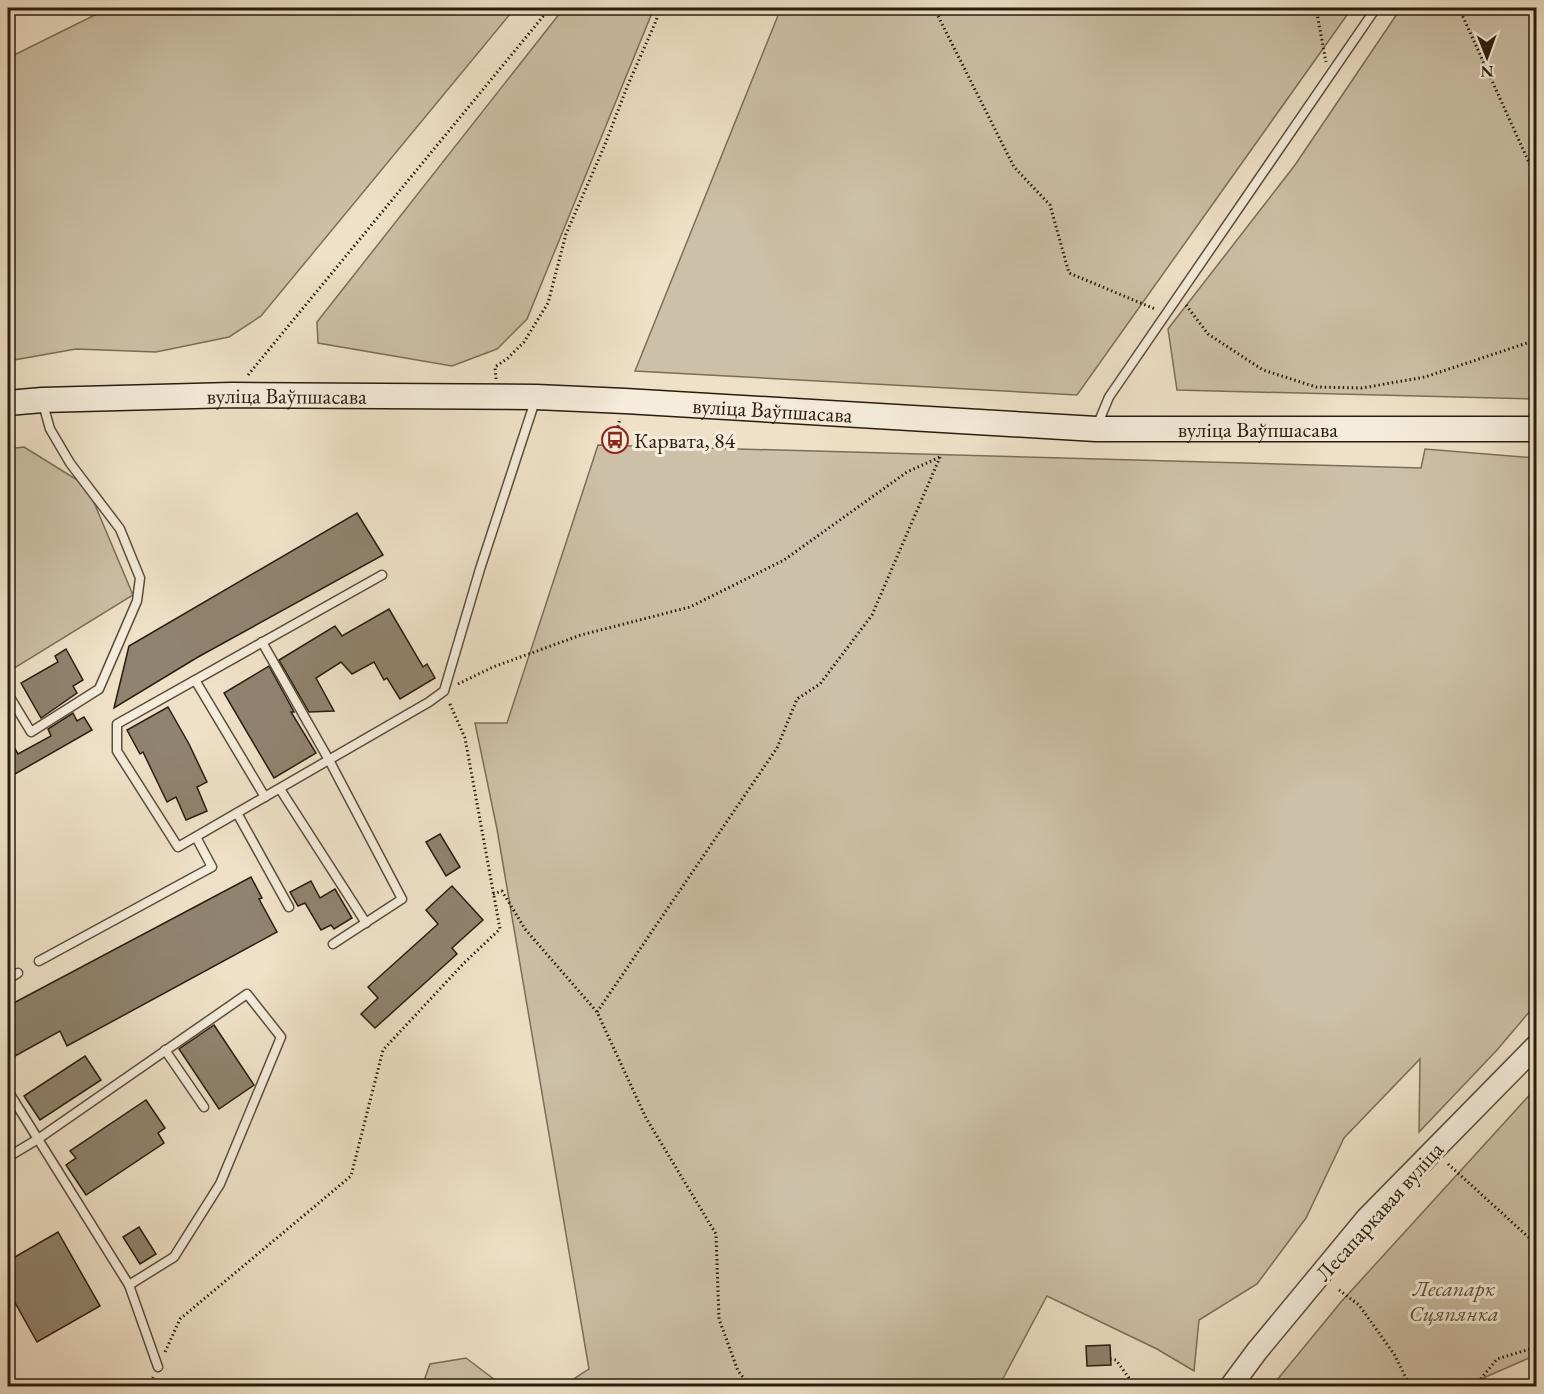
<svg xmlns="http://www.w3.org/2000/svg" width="1544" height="1394" viewBox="0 0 1544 1394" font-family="'EB Garamond',serif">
  <rect width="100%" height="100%" fill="#efe1c8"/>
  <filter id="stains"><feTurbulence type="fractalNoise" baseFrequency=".00333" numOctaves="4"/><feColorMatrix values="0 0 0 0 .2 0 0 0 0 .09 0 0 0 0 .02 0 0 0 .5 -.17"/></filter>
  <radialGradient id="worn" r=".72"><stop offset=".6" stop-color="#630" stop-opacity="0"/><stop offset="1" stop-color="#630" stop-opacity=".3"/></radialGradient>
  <!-- green -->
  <g fill="#cdc0a8" stroke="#7b6e5b" stroke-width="1.5">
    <polygon points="109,8 515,8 261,316 229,337 156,352 76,349 8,361 8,58"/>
    <polygon points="564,8 654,8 527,319 497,349 452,366 318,343 317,322"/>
    <polygon points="781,8 1352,8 1077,395 635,371"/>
    <polygon points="1401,8 1536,8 1536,399 1177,390 1168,329 1295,165"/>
    <polygon points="598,445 1421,468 1425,449 1536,458 1536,1004 1497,1050 1419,1132 1420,1059 1344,1138 1306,1218 1257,1284 1199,1320 1194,1371 1157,1349 1047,1296 999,1386 563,1386 589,1369 497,829 475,723 507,723"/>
    <polygon points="24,447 87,486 133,595 8,672 8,449"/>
    <polygon points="1536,1088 1536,1355 1465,1386 1272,1386 1341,1302"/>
    <polygon points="466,1358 503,1386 422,1386 430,1364"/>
  </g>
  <!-- building -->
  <g fill="#90836f" stroke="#291d0e" stroke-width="1.5">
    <polygon points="357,513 383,555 198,657 114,708 129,646"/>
    <polygon points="389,609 423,667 427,664 435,678 400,699 387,678 384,680 374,662 352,674 341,662 316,678 334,711 309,712 279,660 335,626 342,636"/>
    <polygon points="66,649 83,680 73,686 77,693 41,718 21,683 58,662 55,656"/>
    <polygon points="269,666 294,712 291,712 316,753 274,778 224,693"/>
    <polygon points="168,707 189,744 207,782 197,787 207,811 186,820 176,797 167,802 143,752 140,754 127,730"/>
    <polygon points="73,713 77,721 84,717 92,730 8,778 8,737 18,754 51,736 48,729"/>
    <polygon points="440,834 460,867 446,876 426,842"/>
    <polygon points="251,877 262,898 259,899 277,932 67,1046 60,1031 8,1060 8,1006"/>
    <polygon points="311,881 320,898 335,889 352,918 334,929 331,925 321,930 305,903 298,906 290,892"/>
    <polygon points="452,886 483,920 452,948 457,954 375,1028 361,1014 378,998 368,987 438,924 426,910"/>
    <polygon points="214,1025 254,1085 219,1109 179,1049"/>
    <polygon points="85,1056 101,1080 40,1120 24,1096"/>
    <polygon points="146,1100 165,1128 158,1133 164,1143 86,1195 66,1165 76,1158 70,1151"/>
    <polygon points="139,1227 156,1254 140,1264 123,1237"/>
    <polygon points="58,1232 100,1306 37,1342 8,1290 8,1261"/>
    <polygon points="1110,1345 1111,1365 1087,1366 1086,1346"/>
  </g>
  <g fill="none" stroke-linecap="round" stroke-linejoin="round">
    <defs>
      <g id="service">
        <polyline points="1097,426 1109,397 1376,8"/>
        <polyline points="382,575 117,724 117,751 178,847 429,702 444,691 480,569 535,401"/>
        <polyline points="262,642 329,760 402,899 333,944"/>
        <polyline points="195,680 265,797"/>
        <polyline points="8,694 31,732 99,689 137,601 140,578 120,529 70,463 50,429 43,404"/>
        <polyline points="280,789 366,923"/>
        <polyline points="237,813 289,907"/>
        <polyline points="39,961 212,867 196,837"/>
        <polyline points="8,979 18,973"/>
        <polyline points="165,1050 204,1107"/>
        <polyline points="8,1091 129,1285 158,1367"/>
        <polyline points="8,1157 38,1139 247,994 281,1037 220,1184 174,1257 129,1285"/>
      </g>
      <polyline id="tertiary" points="1231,1386 1257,1351 1367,1218 1536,1046"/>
      <g id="secondary">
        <path id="s1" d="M8,403L42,400L232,395L536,397L625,401L1096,429H1536"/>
      </g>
    </defs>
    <!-- service casing -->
    <use href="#service" stroke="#5a4e3c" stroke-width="11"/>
    <!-- tertiary casing -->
    <use href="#tertiary" stroke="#5a4e3c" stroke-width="24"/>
    <!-- secondary casing -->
    <use href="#secondary" stroke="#291d0e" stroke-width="27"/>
    <!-- path -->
    <g stroke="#291d0e" stroke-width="3" stroke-dasharray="1.5 3" stroke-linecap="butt">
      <polyline points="934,8 1014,167 1050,205 1069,273 1155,309"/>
      <polyline points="1316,8 1326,62"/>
      <polyline points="1459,8 1536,178"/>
      <polyline points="1186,305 1208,334 1263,370 1316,387 1362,388 1425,377 1536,340"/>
      <polyline points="248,375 550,8"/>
      <polyline points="496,379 495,367 508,358 524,342 548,303 566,234 604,147 627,87 656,21 660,8"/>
      <polyline points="615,440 620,418"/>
      <polyline points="458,684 493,667 581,635 690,607 784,560 907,472 940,457"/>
      <polyline points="493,894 502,891 525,929 597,1012 646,1118 716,1234 719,1319 738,1371 750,1386"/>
      <polyline points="597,1012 777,748 797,699 820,684 872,615 940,457"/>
      <polyline points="1448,1164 1536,1244"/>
      <polyline points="1339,1290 1359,1305 1394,1354 1410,1386"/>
      <polyline points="165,1352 180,1319 351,1176 383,1050 464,963 500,929 465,738 449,702"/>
      <polyline points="1110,1359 1116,1360 1134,1385"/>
      <polyline points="149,1386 153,1377"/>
      <polyline points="1135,1386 1210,1382"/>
      <polyline points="1475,1386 1497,1359 1533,1348 1536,1345"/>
    </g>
    <!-- service -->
    <use href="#service" stroke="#f5ecdb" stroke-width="8"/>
    <!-- tertiary -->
    <use href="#tertiary" stroke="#f5ecdb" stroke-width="21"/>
    <!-- secondary -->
    <use href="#secondary" stroke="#f5ecdb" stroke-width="24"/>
  </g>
  <!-- icons -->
  <defs>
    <symbol id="bus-ring" viewBox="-11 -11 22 22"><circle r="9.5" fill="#f5ecdb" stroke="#8f2418" stroke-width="1.5"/><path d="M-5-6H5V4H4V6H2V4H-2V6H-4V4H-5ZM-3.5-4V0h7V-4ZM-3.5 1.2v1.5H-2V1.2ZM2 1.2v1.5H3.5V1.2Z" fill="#8f2418"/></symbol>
  </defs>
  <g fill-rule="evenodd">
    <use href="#bus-ring" x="600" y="425" width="30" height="30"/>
  </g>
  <g text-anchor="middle" stroke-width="6" stroke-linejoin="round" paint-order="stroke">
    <!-- street labels -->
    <g font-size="22" fill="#291d0e" stroke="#f5ecdb">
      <text dy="8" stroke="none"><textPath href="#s1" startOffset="279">вуліца Ваўпшасава</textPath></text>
      <text dy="8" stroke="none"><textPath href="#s1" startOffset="765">вуліца Ваўпшасава</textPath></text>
      <text dy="8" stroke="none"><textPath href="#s1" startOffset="1251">вуліца Ваўпшасава</textPath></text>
      <text transform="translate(1379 1211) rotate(-48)" y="8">Лесапаркавая вуліца</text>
    </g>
    <!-- poi labels -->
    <g font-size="22" fill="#291d0e" stroke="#f5ecdb" text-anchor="start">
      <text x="634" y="448">Карвата, 84</text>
    </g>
    <!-- park labels -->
    <g font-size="22" font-style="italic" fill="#5a4e3c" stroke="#f5ecdb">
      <text x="1454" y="1296">Лесапарк<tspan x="1454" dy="25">Сцяпянка</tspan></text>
    </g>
  </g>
  <!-- margin -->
  <rect width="1544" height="1394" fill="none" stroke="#efe1c8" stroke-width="30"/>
  <rect x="9" y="9" width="1526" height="1376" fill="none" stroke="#291d0e" stroke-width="3"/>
  <rect x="15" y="15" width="1514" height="1364" fill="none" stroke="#291d0e" stroke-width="1.5"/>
  <!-- north arrow -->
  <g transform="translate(1487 57) rotate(179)" stroke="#f5ecdb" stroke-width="4.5" paint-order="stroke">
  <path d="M0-4.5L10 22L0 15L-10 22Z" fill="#291d0e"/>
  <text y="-9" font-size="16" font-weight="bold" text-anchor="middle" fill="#291d0e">N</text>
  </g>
  <rect width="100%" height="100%" filter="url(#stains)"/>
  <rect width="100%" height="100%" fill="url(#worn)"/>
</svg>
